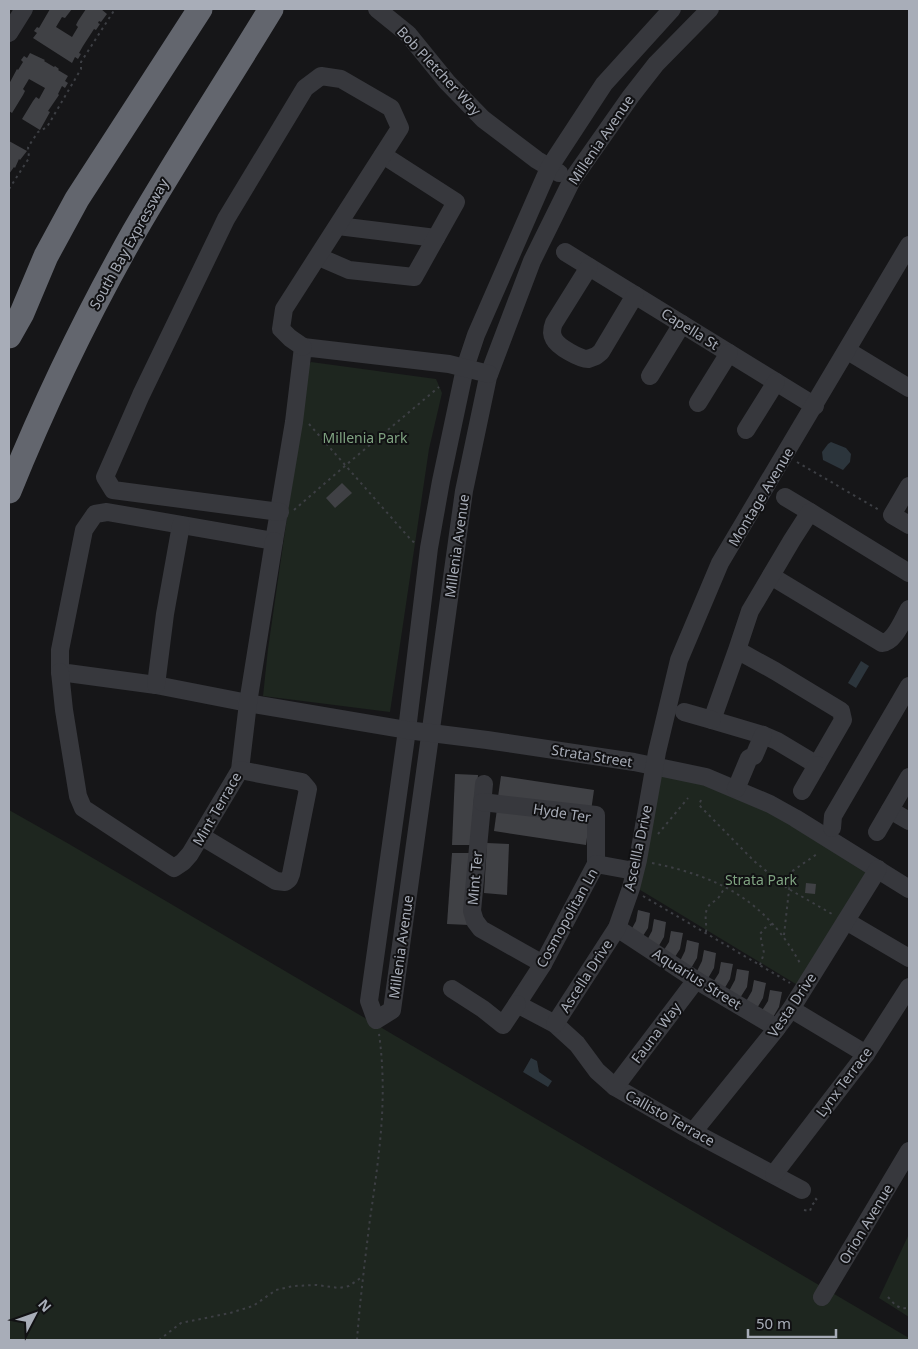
<svg xmlns="http://www.w3.org/2000/svg" width="918" height="1349" viewBox="0 0 918 1349" font-family="'Noto Sans',sans-serif">
  <rect width="100%" height="100%" fill="#161618"/>
  <!-- green -->
  <g fill="#1e261f">
    <polygon points="311,362 436,379 442,393 429,449 390,712 263,696 268,649 296,455 307,367"/>
    <polygon points="655,767 706,777 878,869 804,989 632,885"/>
    <polygon points="9,810 69,844 909,1338 909,1340 9,1340"/>
    <polygon points="909,1234 909,1317 879,1298"/>
  </g>
  <!-- water -->
  <g fill="#2c353c">
    <polygon points="831,442 846,448 851,454 850,462 843,470 823,460 822,452 828,444"/>
    <polygon points="861,661 869,666 856,688 848,683"/>
    <polygon points="531,1058 537,1061 539,1072 552,1081 548,1087 523,1072"/>
  </g>
  <!-- building -->
  <g fill="#404145">
    <polygon points="50,9 72,9 65,18 62,17 56,27 72,37 78,27 76,25 78,21 86,9 101,9 107,14 101,22 99,21 98,23 100,24 96,30 94,29 83,46 79,53 81,54 78,59 75,57 72,63 33,38 37,33 34,31 37,27 39,28"/>
    <polygon points="30,53 45,60 44,61 54,67 55,66 59,69 58,70 68,76 65,81 68,83 65,88 62,86 58,94 59,95 48,111 50,112 40,130 22,119 33,101 36,97 39,99 45,88 29,79 23,89 25,91 23,95 12,113 9,111 9,84 17,69 18,70 23,62 21,60 24,56 27,58"/>
    <polygon points="9,141 27,151 20,160 19,159 15,168 14,167 9,174"/>
    <polygon points="342,483 352,493 335,508 326,498"/>
    <polygon points="455,774 478,775 474,845 452,845"/>
    <polygon points="501,776 594,790 591,811 498,797"/>
    <polygon points="497,809 589,823 586,845 494,831"/>
    <polygon points="487,843 509,844 507,895 484,893"/>
    <polygon points="452,853 473,853 469,925 447,924"/>
    <polygon points="806,883 816,884 815,894 805,893"/>
    <polygon points="638,910 650,913 648,928 641,939 630,932 636,921"/>
    <polygon points="654,919 666,922 664,937 657,949 646,942 652,931"/>
    <polygon points="671,931 683,933 680,949 673,960 662,953 669,942"/>
    <polygon points="687,940 699,943 697,958 690,970 679,963 685,951"/>
    <polygon points="704,950 716,953 714,968 707,980 696,973 702,961"/>
    <polygon points="721,962 733,964 730,979 723,991 712,984 719,973"/>
    <polygon points="737,969 749,971 747,987 740,998 729,991 735,980"/>
    <polygon points="754,980 766,983 763,998 756,1010 745,1003 752,991"/>
    <polygon points="770,990 782,992 779,1007 772,1019 761,1012 768,1001"/>
  </g>
  <g fill="none" stroke-linecap="round" stroke-linejoin="round">
    <!-- path -->
    <g stroke="#3d3f44" stroke-width="2" stroke-dasharray="2.5 4" stroke-linecap="butt">
      <polyline points="9,189 29,158 28,147 38,132 47,127 81,69 81,62 115,9"/>
      <polyline points="309,424 412,541 416,543"/>
      <polyline points="797,462 879,510"/>
      <polyline points="294,510 346,465 439,387"/>
      <polyline points="701,800 699,805 754,861 787,888 832,914"/>
      <polyline points="658,834 688,798"/>
      <path d="M652,863C721,877 767,902 801,965"/>
      <polyline points="643,896 790,983"/>
      <path d="M706,932C707,924 704,916 707,909C709,904 712,903 716,900C720,897 722,892 725,887"/>
      <polyline points="784,935 791,872 817,854"/>
      <polyline points="760,965 764,953 760,934 765,928 772,924"/>
      <polyline points="804,1210 810,1211 812,1205 817,1200 814,1197"/>
      <path d="M888,1297C894,1304 900,1311 909,1307"/>
      <polyline points="159,1340 181,1323 230,1313 253,1306 276,1290 293,1286 317,1285 339,1288 349,1286 362,1277"/>
      <path d="M357,1340C360,1300 365,1260 370,1219C379,1157 388,1098 379,1034"/>
    </g>
    <!-- minor -->
    <g stroke="#37383d" stroke-width="18">
      <polyline points="377,9 408,34 447,82 483,119 537,160 559,173"/>
      <polyline points="672,9 604,84 549,168 476,335 465,368 441,481 429,548 407,730 369,1001 376,1020 392,1010 464,491 488,377 532,261 572,180 631,96 656,64 710,9"/>
      <polyline points="9,33 24,9"/>
      <polyline points="338,226 436,238"/>
      <polyline points="565,252 815,406"/>
      <polyline points="319,257 349,270 414,277 456,202 383,155"/>
      <path d="M589,267L554,323C552,328 551,334 554,339C558,347 580,359 588,359L596,356L601,352L635,295"/>
      <polyline points="848,351 909,388"/>
      <polyline points="489,374 449,364 303,347 294,422 274,541 107,512 95,514 84,530 60,650 60,672 156,685 248,703 407,730 487,740 634,762 706,777 770,804 795,818 909,889"/>
      <polyline points="650,376 682,324"/>
      <polyline points="698,403 729,353"/>
      <polyline points="746,430 776,382"/>
      <polyline points="909,486 892,515 909,525"/>
      <polyline points="785,497 810,512"/>
      <polyline points="280,512 113,490 105,477 141,395 226,219 305,88 321,76 341,79 391,108 400,128 284,309 281,329 290,338 303,347"/>
      <path d="M771,576L882,643C895,642 903,619 909,609"/>
      <polyline points="737,650 712,720 763,735 777,741 817,765 843,720 841,711 775,671 737,650 750,611 792,540 810,512 909,573"/>
      <polyline points="60,672 64,710 78,796 83,808 174,868 183,862 190,854 240,770 248,703 274,541"/>
      <polyline points="156,685 165,614 181,525"/>
      <polyline points="684,712 712,720"/>
      <polyline points="484,784 472,911 475,921 481,929 543,964"/>
      <polyline points="736,789 749,758 754,756 763,735"/>
      <polyline points="802,791 817,765"/>
      <polyline points="482,802 596,815 596,864"/>
      <polyline points="890,810 909,821"/>
      <polyline points="832,828 833,816 909,686"/>
      <polyline points="877,832 909,777"/>
      <polyline points="201,836 276,881 285,882 289,879 291,874 308,789 302,782 240,770"/>
      <polyline points="634,871 596,864 543,964 517,1004 555,1024 577,1044 597,1071 615,1087 693,1132 802,1190"/>
      <polyline points="846,921 909,958"/>
      <polyline points="617,928 696,980 777,1028"/>
      <polyline points="452,989 483,1009 503,1025 517,1004"/>
      <polyline points="791,1009 866,1054"/>
      <polyline points="555,1024 617,928 631,888 638,860 657,752 679,660 720,563 909,245"/>
      <polyline points="615,1087 696,980"/>
      <polyline points="693,1132 777,1028 791,1009 878,869"/>
      <polyline points="774,1174 866,1054 909,987"/>
      <polyline points="822,1297 909,1151"/>
    </g>
    <!-- highway -->
    <g stroke="#63666e" stroke-width="25">
      <polyline points="9,336 22,313 46,256 77,199 200,9"/>
      <path d="M9,491C45,402 87,315 134,232C178,156 226,83 271,9"/>
    </g>
  </g>
  <g text-anchor="middle" stroke-width="4" stroke-linejoin="round" paint-order="stroke">
    <!-- street labels -->
    <g font-size="14" fill="#a8adb8" stroke="#111113">
      <text transform="translate(439 71) rotate(47)" y="5">Bob Pletcher Way</text>
      <text transform="translate(601 140) rotate(-56)" y="5">Millenia Avenue</text>
      <text transform="translate(129 244) rotate(-61)" y="5">South Bay Expressway</text>
      <text transform="translate(690 329) rotate(32)" y="5">Capella St</text>
      <text transform="translate(761 497) rotate(-59)" y="5">Montage Avenue</text>
      <text transform="translate(457 546) rotate(-82)" y="5">Millenia Avenue</text>
      <text transform="translate(592 756) rotate(9)" y="5">Strata Street</text>
      <text transform="translate(217 809) rotate(-60)" y="5">Mint Terrace</text>
      <text transform="translate(562 813) rotate(9)" y="5">Hyde Ter</text>
      <text transform="translate(638 848) rotate(-78)" y="5">Ascellla Drive</text>
      <text transform="translate(475 878) rotate(-85)" y="5">Mint Ter</text>
      <text transform="translate(567 918) rotate(-61)" y="5">Cosmopolitan Ln</text>
      <text transform="translate(401 947) rotate(-82)" y="5">Millenia Avenue</text>
      <text transform="translate(586 976) rotate(-57)" y="5">Ascella Drive</text>
      <text transform="translate(697 979) rotate(32)" y="5">Aquarius Street</text>
      <text transform="translate(792 1005) rotate(-56)" y="5">Vesta Drive</text>
      <text transform="translate(656 1033) rotate(-53)" y="5">Fauna Way</text>
      <text transform="translate(844 1082) rotate(-53)" y="5">Lynx Terrace</text>
      <text transform="translate(670 1118) rotate(29)" y="5">Callisto Terrace</text>
      <text transform="translate(866 1224) rotate(-59)" y="5">Orion Avenue</text>
    </g>
    <!-- park labels -->
    <g font-size="14" fill="#7fa381" stroke="#111113">
      <text x="365" y="443">Millenia Park</text>
      <text x="761" y="885">Strata Park</text>
    </g>
  </g>
  <!-- border -->
  <rect width="918" height="1349" fill="none" stroke="#a8adb8" stroke-width="20"/>
  <!-- north arrow -->
  <g transform="translate(35 1314) rotate(49)" stroke="#111113" stroke-width="4" paint-order="stroke">
  <path d="M0-4L9 19L0 12L-9 19Z" fill="#a8adb8"/>
  <text y="-8" font-size="14" font-weight="bold" text-anchor="middle" fill="#a8adb8">N</text>
  </g>
  <!-- scale -->
  <path d="M748 1329v8h88v-8" fill="none" stroke="#a8adb8" stroke-width="2.5"/>
  <text x="756" y="1329" font-size="15" fill="#a8adb8" stroke="#111113" stroke-width="4" paint-order="stroke">50 m</text>
</svg>
